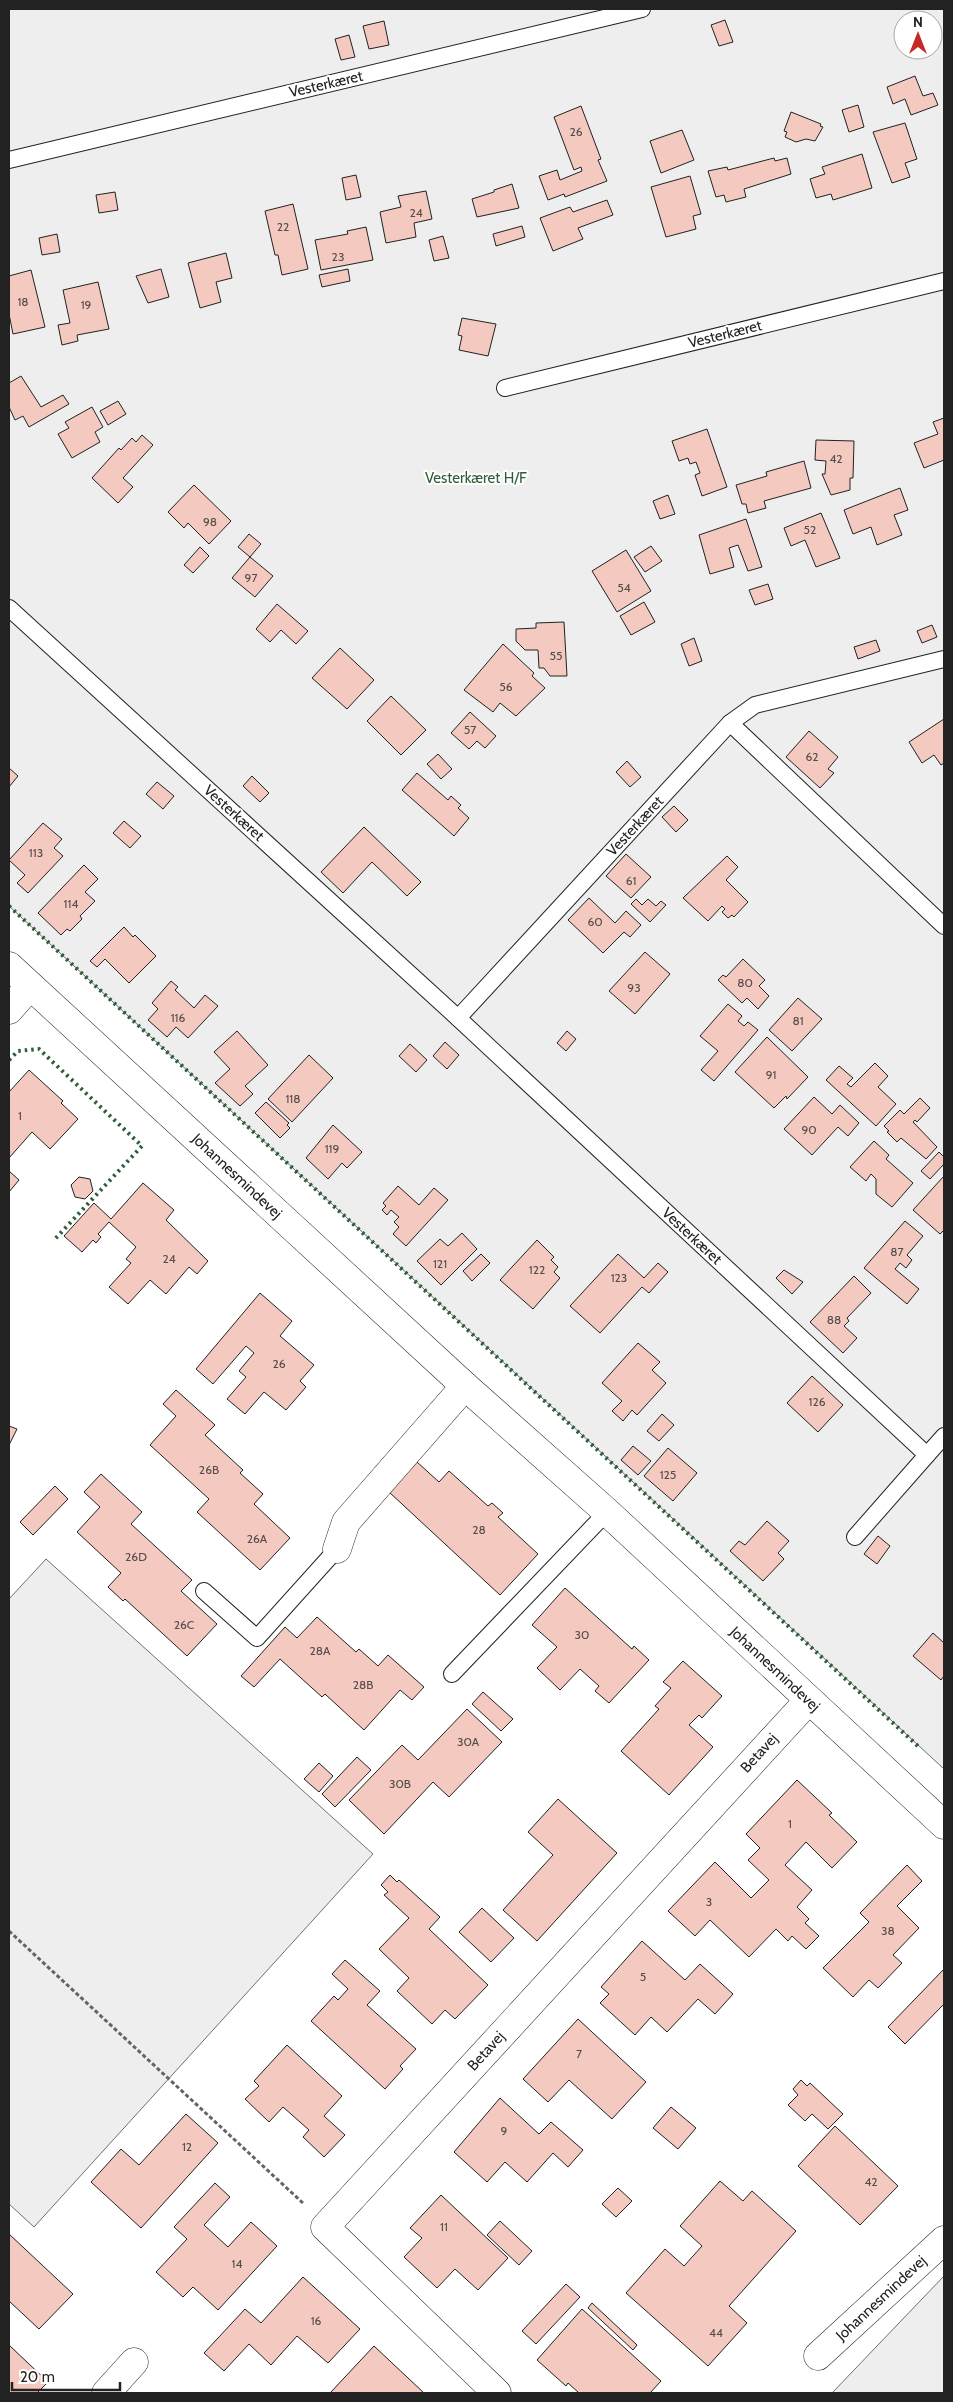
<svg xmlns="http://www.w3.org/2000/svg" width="953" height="2402" viewBox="0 0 953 2402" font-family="Cabin,sans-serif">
  <rect width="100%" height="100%" fill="#fff"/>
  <!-- green -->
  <g fill="#eee" stroke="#6f6f6f" fill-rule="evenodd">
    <path d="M9,9H944V1769L9,906ZM903,20H933V50H903Z"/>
    <polygon points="46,1559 373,1854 34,2227 9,2204 9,1599"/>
    <polygon points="944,2276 944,2393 832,2393"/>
  </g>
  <!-- building -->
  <g fill="#f3c9c0" stroke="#222">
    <polygon points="725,20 733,42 719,46 711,25"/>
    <polygon points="384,21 389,45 369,49 363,26"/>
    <polygon points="349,35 355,57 341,60 335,39"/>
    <polygon points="915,76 923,96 933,93 938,105 911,115 905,99 893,104 887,87"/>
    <polygon points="858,105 864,127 849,132 842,110"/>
    <polygon points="581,106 601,159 598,160 607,181 565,197 564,194 548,200 539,176 557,170 560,180 582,171 581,167 574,170 554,117"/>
    <polygon points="791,112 821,124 820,126 823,127 815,141 806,139 796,142 785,137 787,132 784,131"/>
    <polygon points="905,123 917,159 905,163 910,177 892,183 873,132"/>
    <polygon points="682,130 694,160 661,173 650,141"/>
    <polygon points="862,154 872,188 833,200 831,194 816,198 810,179 825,174 822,167"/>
    <polygon points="774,158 775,161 787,158 791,174 744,189 746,197 726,202 724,195 716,197 708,171 727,167 728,170"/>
    <polygon points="356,175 361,197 346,200 342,178"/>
    <polygon points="690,176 701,214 693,216 696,229 666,237 651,187"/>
    <polygon points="512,184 519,208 477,217 472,199 494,192 494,190"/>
    <polygon points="426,191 432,219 414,223 416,237 386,243 380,212 401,207 398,196"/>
    <polygon points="115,192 118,210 99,213 96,195"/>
    <polygon points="607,200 613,215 578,228 583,239 553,251 540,218 570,207 573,212"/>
    <polygon points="293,204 308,269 282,275 278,255 275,255 265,211"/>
    <polygon points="522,226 525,237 496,246 493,234"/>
    <polygon points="366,227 373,260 321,270 315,240 348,234 347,231"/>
    <polygon points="57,234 60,252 42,255 39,238"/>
    <polygon points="443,236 449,258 434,261 429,240"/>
    <polygon points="226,253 232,278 216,282 221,302 200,308 188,263"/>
    <polygon points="161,269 169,297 148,303 136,276"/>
    <polygon points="348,269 350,281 322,287 319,275"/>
    <polygon points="31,270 45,327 13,334 9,314 9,276"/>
    <polygon points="98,282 109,329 77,335 78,341 62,345 58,325 70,323 63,290"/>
    <polygon points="462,318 496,324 488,356 459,350 462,336 458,335"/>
    <polygon points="21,376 41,407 63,395 69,404 29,427 23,416 15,420 9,407 9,383"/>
    <polygon points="118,401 126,414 108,425 100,411"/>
    <polygon points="92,407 103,427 95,432 100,442 72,458 58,434 69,428 65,422"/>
    <polygon points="944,418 944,460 924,468 914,443 938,434 933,422"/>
    <polygon points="707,429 727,487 702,496 695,475 700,473 696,462 690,464 688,458 679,461 672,441"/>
    <polygon points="142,435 153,445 123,478 133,487 118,503 92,478 119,448 121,450 132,438 136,442"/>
    <polygon points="816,440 854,441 853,478 850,478 850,490 831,495 822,474 825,474 826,461 815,460"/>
    <polygon points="804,461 811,488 764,501 766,508 748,513 746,504 742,504 736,485 767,476 766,472"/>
    <polygon points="194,485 231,521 209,544 188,523 184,528 168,512"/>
    <polygon points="900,488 908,510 894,515 902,535 877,545 871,527 853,534 844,510"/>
    <polygon points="668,495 675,514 660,519 653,501"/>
    <polygon points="821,513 840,558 816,567 805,540 791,546 784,528"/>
    <polygon points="746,519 762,567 748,571 738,545 729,548 734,567 710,574 699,535"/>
    <polygon points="249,534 261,544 250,557 273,576 255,597 232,578 250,557 238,547"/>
    <polygon points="651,546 662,561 645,572 634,557"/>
    <polygon points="200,547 209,556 193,573 184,565"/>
    <polygon points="626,550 651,591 617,612 592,571"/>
    <polygon points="768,584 773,599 755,605 749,590"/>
    <polygon points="644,602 655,622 631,635 620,616"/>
    <polygon points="277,604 308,631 296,644 281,630 270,642 256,629"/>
    <polygon points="564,622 567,676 550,676 544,668 539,668 538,650 525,650 516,641 516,629 536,628 536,623"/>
    <polygon points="932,625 937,637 922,643 917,631"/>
    <polygon points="694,638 702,661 689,666 681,644"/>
    <polygon points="876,640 880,651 858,659 854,647"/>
    <polygon points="503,644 534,673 532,676 545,688 516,716 500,703 493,712 464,690"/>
    <polygon points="340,648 374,680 347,709 312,678"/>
    <polygon points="391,696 426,730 401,755 367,721"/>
    <polygon points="470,712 496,736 485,748 477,741 469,749 451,733"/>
    <polygon points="944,719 944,763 941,765 934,755 922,763 909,742"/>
    <polygon points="809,731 838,757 828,769 834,773 820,788 786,757"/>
    <polygon points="438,754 452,769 441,779 427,764"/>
    <polygon points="627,761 641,777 630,787 616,772"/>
    <polygon points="9,768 18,776 9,787"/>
    <polygon points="417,773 448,800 451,796 461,805 458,808 469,818 454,836 402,790"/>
    <polygon points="252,776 269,793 260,802 243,786"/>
    <polygon points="157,782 174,796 163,809 146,794"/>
    <polygon points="674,806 688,820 676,832 662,817"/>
    <polygon points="124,821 141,836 130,848 113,833"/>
    <polygon points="43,823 62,839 54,848 63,856 28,893 17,883 25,875 9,860"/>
    <polygon points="364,827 421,882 407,896 372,862 343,893 321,872"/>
    <polygon points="626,854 651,877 631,898 606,876"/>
    <polygon points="727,856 738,867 726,880 748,902 734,917 732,915 728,918 722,912 725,909 722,906 708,921 683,898"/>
    <polygon points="84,865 98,879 85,892 95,901 80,916 82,919 70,931 67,929 61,935 38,913"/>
    <polygon points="589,898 615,923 626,911 641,925 630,937 624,932 603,953 568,920"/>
    <polygon points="636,899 642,905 648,899 656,906 661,901 666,905 650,922 631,904"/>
    <polygon points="124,927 133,937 135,935 156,956 129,983 105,959 97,967 90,961"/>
    <polygon points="645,952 670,974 635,1014 609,991"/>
    <polygon points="743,959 765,980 759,986 769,996 758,1009 747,998 742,1003 718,980 723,975 726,977"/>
    <polygon points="171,981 178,987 175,990 194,1008 205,995 218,1006 188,1038 176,1027 167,1037 148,1020 158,1009 152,1003"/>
    <polygon points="798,998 822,1019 792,1051 769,1030"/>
    <polygon points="728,1004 742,1016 738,1021 744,1026 748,1022 758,1030 714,1081 701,1070 718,1051 700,1036"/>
    <polygon points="237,1031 268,1065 245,1086 253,1094 240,1106 215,1083 230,1069 214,1052"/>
    <polygon points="567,1031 576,1039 566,1051 557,1043"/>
    <polygon points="767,1037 808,1077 787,1099 786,1096 774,1108 735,1072"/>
    <polygon points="445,1042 459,1055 447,1069 433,1056"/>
    <polygon points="410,1044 427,1060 416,1072 399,1056"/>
    <polygon points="309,1055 333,1078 292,1122 268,1099"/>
    <polygon points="875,1063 888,1076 878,1087 896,1104 876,1126 826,1080 839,1066 853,1078 847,1084 851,1087"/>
    <polygon points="29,1070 63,1101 61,1103 78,1119 50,1149 32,1132 9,1158 9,1092"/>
    <polygon points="814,1097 832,1114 840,1105 859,1123 848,1136 838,1127 812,1155 784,1129"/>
    <polygon points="920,1098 930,1108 917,1122 915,1120 913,1122 937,1147 926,1159 901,1138 897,1142 887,1132 889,1131 884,1126 900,1110 904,1114"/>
    <polygon points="266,1102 289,1123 287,1125 290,1128 280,1138 255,1113"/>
    <polygon points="333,1125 362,1152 347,1168 342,1163 328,1179 306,1158"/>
    <polygon points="874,1141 889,1155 886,1159 913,1183 892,1207 876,1194 876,1179 871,1174 866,1181 850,1167"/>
    <polygon points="939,1152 944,1157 944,1164 930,1179 921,1171"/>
    <polygon points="9,1171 19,1180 9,1192"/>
    <polygon points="944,1176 944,1230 940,1234 913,1210"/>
    <polygon points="79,1177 90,1179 93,1191 85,1199 75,1197 71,1185"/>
    <polygon points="143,1183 174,1210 166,1220 208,1261 197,1274 189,1267 166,1294 150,1280 128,1304 109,1287 131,1263 126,1259 136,1247 109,1222 98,1234 101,1237 96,1243 93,1240 82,1252 64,1236 94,1203 111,1219"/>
    <polygon points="398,1186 419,1205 434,1188 448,1200 406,1246 393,1234 399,1227 394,1222 399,1217 391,1210 387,1215 382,1210 386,1206 383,1203"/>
    <polygon points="905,1221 923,1236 907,1255 912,1260 906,1268 900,1263 895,1269 919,1289 907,1304 864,1268"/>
    <polygon points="462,1233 477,1249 441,1285 417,1261 440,1239 448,1246"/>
    <polygon points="537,1240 554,1257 551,1260 558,1267 554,1272 560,1278 533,1309 500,1280"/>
    <polygon points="481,1254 490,1263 472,1281 463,1271"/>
    <polygon points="618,1254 644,1278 658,1263 668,1272 649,1293 642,1287 600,1333 570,1306"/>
    <polygon points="784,1270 803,1282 792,1294 776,1278"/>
    <polygon points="854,1276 871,1293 847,1318 849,1321 844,1326 857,1338 843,1353 810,1322"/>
    <polygon points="260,1293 292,1321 280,1336 314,1365 300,1381 306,1387 286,1410 264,1392 245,1414 227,1399 246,1377 239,1371 254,1353 246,1346 213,1384 196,1369"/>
    <polygon points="638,1343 660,1362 652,1370 666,1383 637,1415 632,1410 623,1421 612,1411 622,1401 602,1383"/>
    <polygon points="812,1376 843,1405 818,1432 787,1403"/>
    <polygon points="176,1390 215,1425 205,1435 243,1470 240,1473 263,1494 254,1504 290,1538 260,1570 197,1512 209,1499 150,1445 176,1416 163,1404"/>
    <polygon points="662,1414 674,1425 659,1441 647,1431"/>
    <polygon points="9,1426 17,1429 9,1445"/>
    <polygon points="633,1446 651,1461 638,1475 621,1460"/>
    <polygon points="668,1448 697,1473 673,1501 644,1476"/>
    <polygon points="417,1462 439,1482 449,1471 488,1506 492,1503 503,1513 498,1517 538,1554 500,1595 389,1492"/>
    <polygon points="101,1474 142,1512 131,1524 192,1580 181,1591 217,1624 187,1656 125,1599 123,1601 108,1587 121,1573 77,1532 100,1507 84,1492"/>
    <polygon points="55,1486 68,1499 33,1535 20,1522"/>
    <polygon points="767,1521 789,1541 778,1553 784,1559 763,1581 730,1551 739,1541 745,1545"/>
    <polygon points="878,1536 890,1546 877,1564 864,1554"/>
    <polygon points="565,1588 632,1649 634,1646 649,1660 609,1703 595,1691 599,1686 580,1669 560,1690 537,1668 557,1647 532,1625"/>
    <polygon points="317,1617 356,1652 359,1649 378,1666 388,1655 424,1687 412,1700 400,1690 364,1730 325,1694 322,1697 280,1659 254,1687 241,1676 285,1627 297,1638"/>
    <polygon points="933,1633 944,1643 944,1676 941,1680 913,1656"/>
    <polygon points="683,1661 722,1696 702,1718 699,1715 689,1725 713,1747 669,1795 621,1751 659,1709 655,1706 671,1688 663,1682"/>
    <polygon points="483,1692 513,1719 501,1731 472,1704"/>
    <polygon points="467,1709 502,1742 449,1797 433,1782 384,1834 349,1800 402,1745 418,1760"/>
    <polygon points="357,1757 371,1770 335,1807 322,1794"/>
    <polygon points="319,1763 333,1776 319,1792 304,1779"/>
    <polygon points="797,1780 832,1813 829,1815 857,1842 832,1868 806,1842 785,1865 812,1890 797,1907 809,1919 805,1923 819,1936 806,1949 792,1936 788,1941 776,1929 749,1957 710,1920 695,1936 668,1911 715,1862 751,1898 769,1880 748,1860 760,1848 746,1834"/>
    <polygon points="558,1799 617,1853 537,1941 503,1910 553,1855 528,1832"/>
    <polygon points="907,1865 922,1881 897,1906 919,1928 893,1955 902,1963 878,1988 869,1980 853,1997 823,1968 869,1922 860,1913"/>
    <polygon points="390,1875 397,1882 399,1880 440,1917 429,1929 488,1985 455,2019 445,2010 432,2024 397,1991 409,1978 379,1949 409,1918 384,1895 388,1892 381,1885"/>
    <polygon points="482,1908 514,1938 491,1962 459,1932"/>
    <polygon points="642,1941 685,1980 700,1964 733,1994 715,2014 698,1999 667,2032 651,2017 635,2035 600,2003 609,1994 601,1987"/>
    <polygon points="345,1960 380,1991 367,2005 416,2049 400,2066 403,2069 385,2089 311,2021 334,1996 338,2000 348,1989 332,1974"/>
    <polygon points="944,1969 944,2004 905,2044 888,2027"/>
    <polygon points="578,2019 646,2082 612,2119 569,2080 548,2102 523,2079"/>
    <polygon points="287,2045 342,2096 324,2116 345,2135 324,2157 303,2137 309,2130 283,2107 269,2122 245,2099 259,2086 254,2081"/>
    <polygon points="801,2080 807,2086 810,2083 843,2114 828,2129 812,2114 805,2121 788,2105 798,2095 793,2089"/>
    <polygon points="500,2098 539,2134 551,2122 583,2150 568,2167 553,2153 527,2182 505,2162 487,2182 454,2152"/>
    <polygon points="671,2107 696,2128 678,2149 653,2128"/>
    <polygon points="186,2114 218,2143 141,2228 91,2182 121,2149 139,2165"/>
    <polygon points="835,2126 898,2186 860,2225 798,2166"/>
    <polygon points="720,2181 743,2201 752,2191 796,2231 729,2306 747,2323 708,2366 626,2293 665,2249 684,2266 702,2246 680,2226"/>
    <polygon points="215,2183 230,2197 204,2225 228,2247 251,2222 277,2246 218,2310 193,2287 183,2297 156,2272 187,2239 174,2227"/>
    <polygon points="618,2188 632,2201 616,2217 602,2204"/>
    <polygon points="441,2195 508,2258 478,2290 455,2269 437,2288 404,2257 422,2238 410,2228"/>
    <polygon points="500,2221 532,2251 519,2265 487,2235"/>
    <polygon points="9,2234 73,2294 39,2329 9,2301"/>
    <polygon points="303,2277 360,2329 328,2363 297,2336 271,2365 249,2344 224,2371 204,2353 245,2309 261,2323"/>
    <polygon points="566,2284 580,2297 536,2344 522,2331"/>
    <polygon points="592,2303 637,2345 633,2350 588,2308"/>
    <polygon points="582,2309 661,2381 650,2393 579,2393 568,2383 566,2386 537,2360"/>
    <polygon points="9,2345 48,2382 37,2393 9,2393"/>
    <polygon points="374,2346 424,2393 330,2393"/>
  </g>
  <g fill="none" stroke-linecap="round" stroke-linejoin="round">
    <defs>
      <g id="service">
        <polyline points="9,160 642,9"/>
        <polyline points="505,388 944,281"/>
        <polyline points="9,608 458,1018 927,1455 855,1537"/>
        <polyline points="730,723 944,926"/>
        <polyline points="458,1018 730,723 755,705 944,659"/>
        <polyline points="927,1455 944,1436"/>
        <polyline points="204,1591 257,1638 337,1549"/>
        <polyline points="452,1674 607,1512"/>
      </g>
      <g id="minor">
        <polyline points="9,966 465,1386 607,1512 944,1825"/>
        <polyline points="9,1010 30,986"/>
        <polyline points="337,1549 346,1522 465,1386"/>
        <polyline points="818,2356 944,2240"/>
        <polyline points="106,2393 134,2362"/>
        <polyline points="497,2393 325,2227 809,1700"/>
      </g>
    </defs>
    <!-- service casing -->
    <use href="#service" stroke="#222" stroke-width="18"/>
    <!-- minor casing -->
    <use href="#minor" stroke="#222" stroke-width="29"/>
    <!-- path -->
    <polyline stroke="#646464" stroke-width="3" stroke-dasharray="4 2.5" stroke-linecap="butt" points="9,1931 304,2204"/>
    <!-- service -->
    <use href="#service" stroke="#fff" stroke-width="16"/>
    <!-- minor -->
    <use href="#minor" stroke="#fff" stroke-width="28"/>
    <!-- hedge -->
    <g stroke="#2f5e38" stroke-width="4" stroke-dasharray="2.5 4" stroke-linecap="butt">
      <polyline points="9,906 920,1748"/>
      <polyline points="9,1060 18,1051 39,1049 142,1146 55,1239"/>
    </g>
  </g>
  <g text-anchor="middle" stroke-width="4" stroke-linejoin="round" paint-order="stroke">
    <!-- number labels -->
    <g font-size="12" fill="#564c4a">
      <text x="576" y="136">26</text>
      <text x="416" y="217">24</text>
      <text x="283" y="231">22</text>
      <text x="338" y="261">23</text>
      <text x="23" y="306">18</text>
      <text x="86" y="309">19</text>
      <text x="836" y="463">42</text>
      <text x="210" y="526">98</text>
      <text x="810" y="534">52</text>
      <text x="251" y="582">97</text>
      <text x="624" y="592">54</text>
      <text x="556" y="660">55</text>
      <text x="506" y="691">56</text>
      <text x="470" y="734">57</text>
      <text x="812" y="761">62</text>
      <text x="36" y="857">113</text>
      <text x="631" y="885">61</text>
      <text x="71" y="908">114</text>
      <text x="595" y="926">60</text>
      <text x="745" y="987">80</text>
      <text x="634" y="992">93</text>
      <text x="178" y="1022">116</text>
      <text x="798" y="1025">81</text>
      <text x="771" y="1079">91</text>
      <text x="293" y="1103">118</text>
      <text x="20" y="1120">1</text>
      <text x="809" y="1134">90</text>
      <text x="332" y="1153">119</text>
      <text x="897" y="1256">87</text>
      <text x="169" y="1263">24</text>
      <text x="440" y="1268">121</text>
      <text x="537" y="1274">122</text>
      <text x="619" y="1282">123</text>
      <text x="834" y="1324">88</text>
      <text x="279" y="1368">26</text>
      <text x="817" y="1406">126</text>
      <text x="209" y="1474">26B</text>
      <text x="668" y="1479">125</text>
      <text x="479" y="1534">28</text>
      <text x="257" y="1543">26A</text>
      <text x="136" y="1561">26D</text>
      <text x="184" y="1629">26C</text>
      <text x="582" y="1639">30</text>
      <text x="320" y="1655">28A</text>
      <text x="363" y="1689">28B</text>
      <text x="468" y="1746">30A</text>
      <text x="400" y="1788">30B</text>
      <text x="790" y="1828">1</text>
      <text x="709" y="1906">3</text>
      <text x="888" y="1935">38</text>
      <text x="643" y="1981">5</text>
      <text x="579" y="2058">7</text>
      <text x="504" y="2135">9</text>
      <text x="187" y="2151">12</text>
      <text x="871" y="2186">42</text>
      <text x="444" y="2231">11</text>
      <text x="237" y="2268">14</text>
      <text x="316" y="2325">16</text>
      <text x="716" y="2337">44</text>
    </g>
    <!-- street labels -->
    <g font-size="15" fill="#222" stroke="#fff">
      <text transform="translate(326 84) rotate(-13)" y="5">Vesterkæret</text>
      <text transform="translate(725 334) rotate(-14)" y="5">Vesterkæret</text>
      <text transform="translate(234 813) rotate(42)" y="5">Vesterkæret</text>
      <text transform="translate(635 826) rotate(-47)" y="5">Vesterkæret</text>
      <text transform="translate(237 1176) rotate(43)" y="5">Johannesmindevej</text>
      <text transform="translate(692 1236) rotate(43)" y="5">Vesterkæret</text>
      <text transform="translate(775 1669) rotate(43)" y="5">Johannesmindevej</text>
      <text transform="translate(759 1753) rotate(-48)" y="5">Betavej</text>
      <text transform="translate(486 2051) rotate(-48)" y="5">Betavej</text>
      <text transform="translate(881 2298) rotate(-43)" y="5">Johannesmindevej</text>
    </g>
    <!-- park labels -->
    <g font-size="15" fill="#2f5e38" stroke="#fff">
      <text x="476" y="483">Vesterkæret H/F</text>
    </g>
  </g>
  <!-- border -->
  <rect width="953" height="2402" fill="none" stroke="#222222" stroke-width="20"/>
  <!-- north arrow -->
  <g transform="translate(918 35)"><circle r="24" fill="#ffffff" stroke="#a7a7a7"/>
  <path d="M0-4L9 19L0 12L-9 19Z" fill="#c62828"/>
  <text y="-8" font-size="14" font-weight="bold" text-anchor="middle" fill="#222222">N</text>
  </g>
  <!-- scale -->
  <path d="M12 2382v8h108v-8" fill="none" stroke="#222222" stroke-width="2.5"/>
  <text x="20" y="2382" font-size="15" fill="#222222" stroke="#ffffff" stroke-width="4" paint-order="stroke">20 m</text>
</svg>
